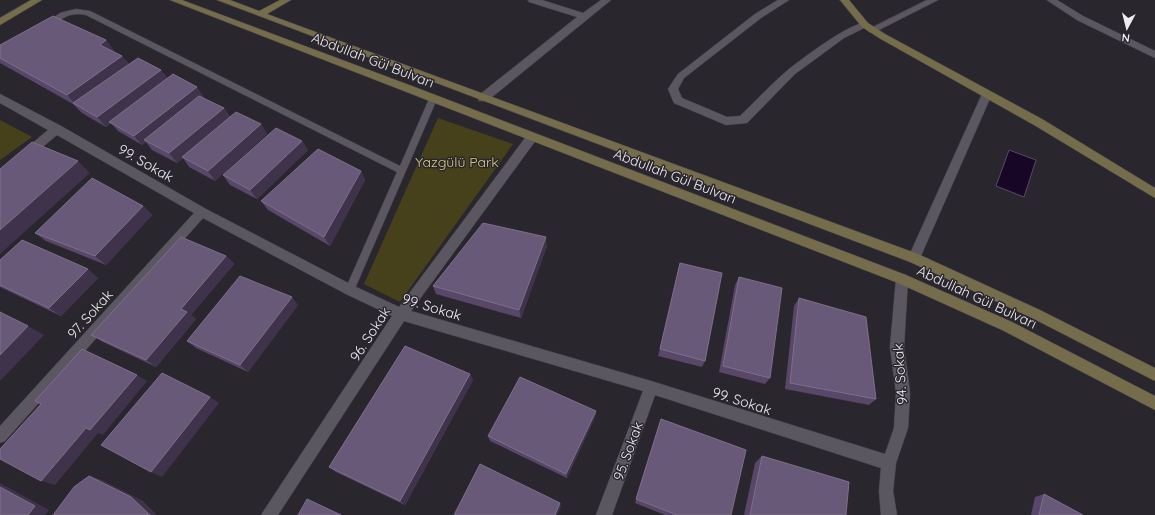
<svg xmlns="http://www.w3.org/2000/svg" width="1155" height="515" viewBox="0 0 1155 515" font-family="Quicksand,sans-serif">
  <rect width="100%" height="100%" fill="#2a262e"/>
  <!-- green -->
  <g fill="#47411b">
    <polygon points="438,118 513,144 400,302 364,284"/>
    <polygon points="0,120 32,137 0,160"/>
  </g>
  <!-- water -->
  <polygon fill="#170625" stroke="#584b62" points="1009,150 1036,160 1024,197 996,186"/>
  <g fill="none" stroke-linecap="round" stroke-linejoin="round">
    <defs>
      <path id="lane" d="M76,9L90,11L400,166L429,99L433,96L436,97L437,99L353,293L350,294L347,293L345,290L397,172L86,15C64,10 57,27 46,26L45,24L60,13Z"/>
      <g id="street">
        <polygon points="528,0 542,0 583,13 601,0 611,0 502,89 487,101 479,101 478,98 479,95 577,17 529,2"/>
        <path d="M778,0H789L761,18L684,78L678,89L682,98L727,117L740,116C756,101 772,83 789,69C802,59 854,19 868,23L870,25L844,38L795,74L747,123L726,125L674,103L668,89L678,74L755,14Z"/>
        <polygon points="927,0 938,0 875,32 869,32 867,30"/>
        <polygon points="1047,0 1057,0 1083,16 1155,51 1155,58 1077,20"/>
        <polygon points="987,90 992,94 920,258 918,262 914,263 910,262 908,258 982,94"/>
        <polygon points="0,94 61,126 206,209 354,286 399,307 528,134 536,134 537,137 536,140 411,311 651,381 885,454 894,428 896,393 890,347 896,279 898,275 902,274 906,275 908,279 904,347 910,393 908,428 896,463 893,491 897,515 881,515 879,491 881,468 655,395 612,515 596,515 643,391 404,321 278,515 261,515 392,316 346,294 203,218 5,441 0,443 0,426 194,213 57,135 4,179 0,180 0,170 48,130 0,103"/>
      </g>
      <g id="secondary">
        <polygon points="31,0 42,0 0,25 0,18"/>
        <polygon points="170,0 182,0 412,86 906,275 1012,322 1155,396 1155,410 1002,330 898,283"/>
        <polygon points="217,0 230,0 259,11 280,0 291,0 267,14 918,254 1040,310 1155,368 1155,381 1032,318 910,262"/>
        <polygon points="840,0 849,0 868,23 885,34 1042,119 1155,188 1155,198 1034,125 879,38 862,27"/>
      </g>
    </defs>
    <!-- lane casing -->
    <use href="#lane" stroke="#47444b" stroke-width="1"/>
    <!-- street casing -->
    <use href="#street" stroke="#47444b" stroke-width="1"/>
    <!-- secondary casing -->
    <use href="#secondary" stroke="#47444b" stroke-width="1"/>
    <!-- lane -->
    <use href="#lane" fill="#5b5760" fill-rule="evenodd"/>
    <!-- street -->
    <use href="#street" fill="#5b5760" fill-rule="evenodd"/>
    <!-- secondary -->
    <use href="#secondary" fill="#746c4a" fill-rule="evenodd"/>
  </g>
  <!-- wall -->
  <g fill="#584769">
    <polygon points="106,40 114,51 113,51 122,56 129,64 161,70 167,78 204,97 203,98 224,108 230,117 261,124 267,134 215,181 189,167 183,158 177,163 152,150 146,142 142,145 118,131 111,123 106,127 82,113 73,104 0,63 0,45"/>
    <polygon points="302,141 308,150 257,199 230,185 223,175"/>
    <polygon points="361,171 365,180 330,246 268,210 261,201"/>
    <polygon points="143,206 152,215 106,265 46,241 35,233"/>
    <polygon points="547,246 521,318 436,294 433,286"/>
    <polygon points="226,256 234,264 191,315 196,319 156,367 103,342 91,335"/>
    <polygon points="0,260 98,278 61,316 0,287"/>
    <polygon points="680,263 705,361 702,367 658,356"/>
    <polygon points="739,277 770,378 765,384 719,372 735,285"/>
    <polygon points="799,298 876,399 869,405 785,389 794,306"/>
    <polygon points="298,305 248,372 196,348 187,341"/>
    <polygon points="470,374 473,380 405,505 336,472 329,467"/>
    <polygon points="596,411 595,417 567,478 490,441 488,436"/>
    <polygon points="659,425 731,515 665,515 635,503"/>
    <polygon points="762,456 846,515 744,515 755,463"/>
    <polygon points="1044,494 1083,515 1031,515 1035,497"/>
  </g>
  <!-- shaded-wall -->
  <g fill="#3f334b">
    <polygon points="106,40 114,51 108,55 100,45"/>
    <polygon points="122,56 130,66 76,105 67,95"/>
    <polygon points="161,70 169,80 109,122 111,123 106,127 97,117"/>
    <polygon points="197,87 204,97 147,142 144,140 146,142 142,145 134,136"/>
    <polygon points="224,108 230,118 182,157 183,158 177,163 169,153"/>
    <polygon points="261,124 267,134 215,181 208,171"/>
    <polygon points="302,141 308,150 257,199 250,190"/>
    <polygon points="78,161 90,173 0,254 0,230"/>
    <polygon points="361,171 365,180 330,246 324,237"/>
    <polygon points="143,206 152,215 106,265 95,256"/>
    <polygon points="546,237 547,246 521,318 519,310"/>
    <polygon points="226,256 234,264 191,315 196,319 156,367 146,360 181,309"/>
    <polygon points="88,269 98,278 61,316 49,308"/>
    <polygon points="292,297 298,305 248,372 240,365"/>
    <polygon points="28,326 44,335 0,381 0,355"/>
    <polygon points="470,374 473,380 405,505 400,501"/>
    <polygon points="137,375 147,381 103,435 98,433 55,485 41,481 86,428"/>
    <polygon points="210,397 219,403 162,477 151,472"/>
    <polygon points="596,411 595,417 567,478 566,474"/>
    <polygon points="89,476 102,480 143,501 157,515 150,515"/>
    <polygon points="0,483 49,510 45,515 28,515 0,487"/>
    <polygon points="560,503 561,507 557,515 555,515"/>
  </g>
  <!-- building -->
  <g fill="#685978" stroke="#7d708b">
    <polygon points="53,16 106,40 100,45 122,56 67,95 0,58 0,45"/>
    <polygon points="138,58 161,70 97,117 73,103"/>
    <polygon points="173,74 197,87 134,136 109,122"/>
    <polygon points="199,96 224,108 169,153 144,140"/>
    <polygon points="236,112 261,124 208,171 182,157"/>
    <polygon points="276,128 302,141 250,190 223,175"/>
    <polygon points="32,142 78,161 0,230 0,169"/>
    <polygon points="318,149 361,171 324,237 261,201"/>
    <polygon points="92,178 143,206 95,256 35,233"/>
    <polygon points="483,223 546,237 519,310 433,286"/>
    <polygon points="181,237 226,256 181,309 187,312 146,360 91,335"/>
    <polygon points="22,240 88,269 49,308 0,285 0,260"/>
    <polygon points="680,263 722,273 705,361 660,349"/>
    <polygon points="240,276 292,297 240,365 187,341"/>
    <polygon points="739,277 782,288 770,378 723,366"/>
    <polygon points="799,298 866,317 876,399 790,383"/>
    <polygon points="0,312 28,326 0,355"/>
    <polygon points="405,346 470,374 400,501 329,467"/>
    <polygon points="82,349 137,375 90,430 86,428 41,481 0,459 0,449 41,404 35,401"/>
    <polygon points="162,373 210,397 151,472 101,445"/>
    <polygon points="520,377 596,411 566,474 488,436"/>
    <polygon points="661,419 746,450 731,515 677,515 636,499"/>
    <polygon points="762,456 849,482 846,515 750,515"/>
    <polygon points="480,464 560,503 555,515 454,515"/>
    <polygon points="89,476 131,497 150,515 53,515 74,487"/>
    <polygon points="0,487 35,506 28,515 0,515"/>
    <polygon points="1044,494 1083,515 1039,515"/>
    <polygon points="307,499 341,515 298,515"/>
  </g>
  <g text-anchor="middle" stroke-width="3" stroke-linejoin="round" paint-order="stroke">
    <!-- street labels -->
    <g font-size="14" fill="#eeebf1" stroke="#2a262e">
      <text transform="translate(373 60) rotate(21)" y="5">Abdullah Gül Bulvarı</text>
      <text transform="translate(146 163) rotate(30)" y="5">99. Sokak</text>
      <text transform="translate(675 176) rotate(21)" y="5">Abdullah Gül Bulvarı</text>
      <text transform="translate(977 297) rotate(25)" y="5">Abdullah Gül Bulvarı</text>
      <text transform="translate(432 307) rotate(17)" y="5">99. Sokak</text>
      <text transform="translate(90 314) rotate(-48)" y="5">97. Sokak</text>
      <text transform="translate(370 334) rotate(-57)" y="5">96. Sokak</text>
      <text transform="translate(900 374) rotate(-94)" y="5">94. Sokak</text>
      <text transform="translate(742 401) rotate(18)" y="5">99. Sokak</text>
      <text transform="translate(628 451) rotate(-70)" y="5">95. Sokak</text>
    </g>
    <!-- park labels -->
    <g font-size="14" fill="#d6cb83" stroke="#2a262e">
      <text x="457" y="167">Yazgülü Park</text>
    </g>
  </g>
  <!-- north arrow -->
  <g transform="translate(1127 28) rotate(187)" stroke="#2a262e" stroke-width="3" paint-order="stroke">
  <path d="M0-3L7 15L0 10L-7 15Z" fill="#eeebf1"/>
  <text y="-6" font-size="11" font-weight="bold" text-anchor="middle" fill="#eeebf1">N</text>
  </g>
</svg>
